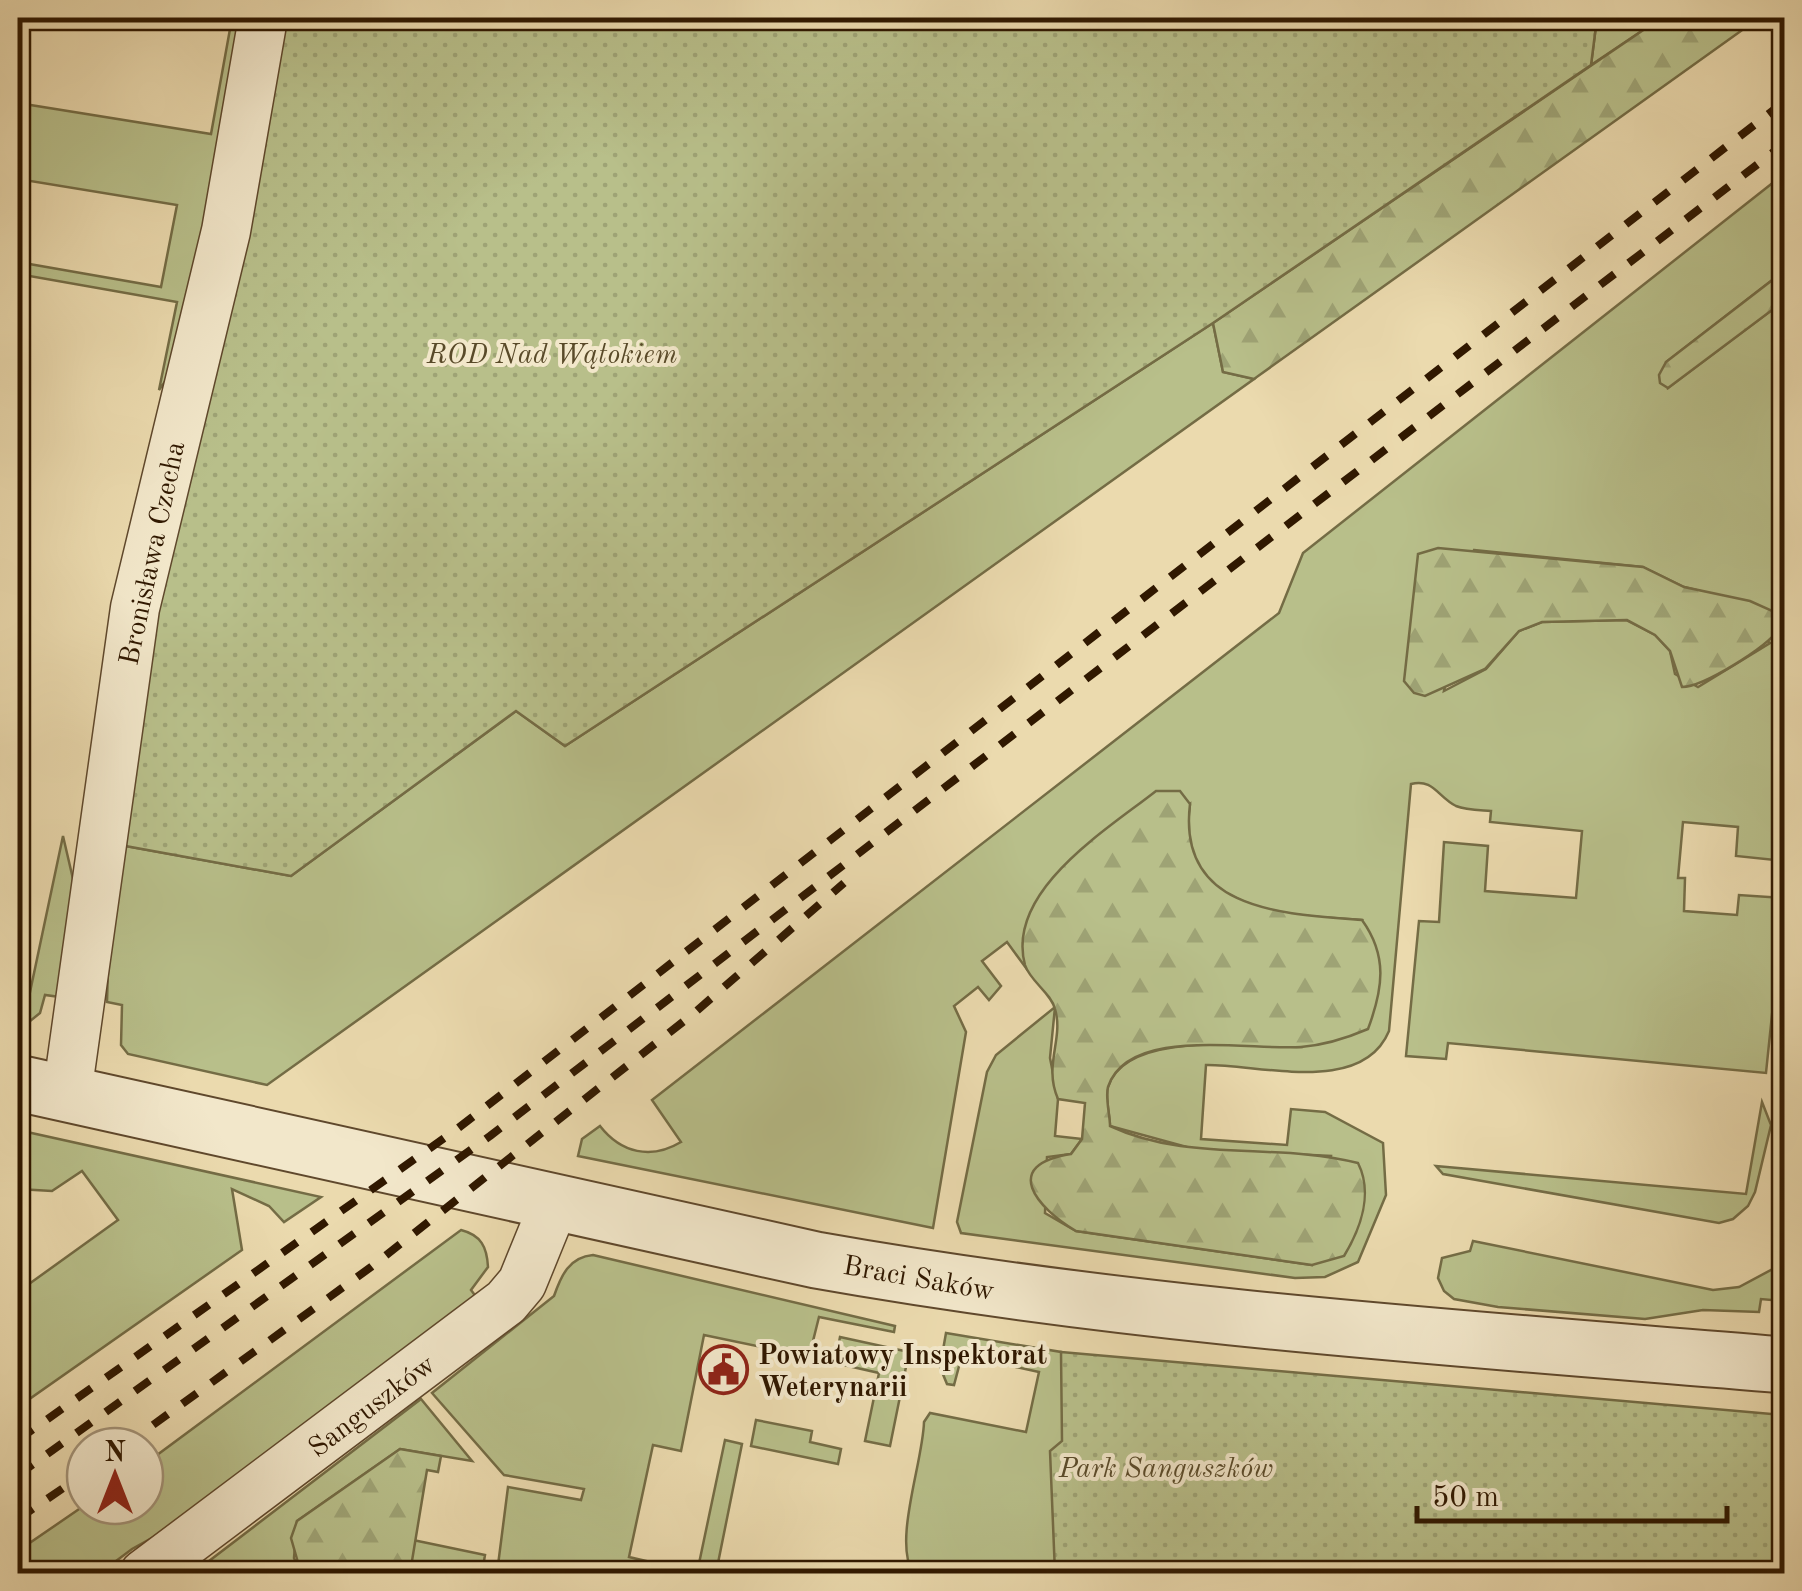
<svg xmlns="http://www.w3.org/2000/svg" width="1802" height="1591" viewBox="0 0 1802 1591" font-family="'Old Standard TT',serif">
  <defs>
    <pattern id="forest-firs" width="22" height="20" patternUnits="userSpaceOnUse" patternTransform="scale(2.5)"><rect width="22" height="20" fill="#b8bf8a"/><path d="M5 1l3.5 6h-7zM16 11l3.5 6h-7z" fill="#9ea375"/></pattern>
    <pattern id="park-dots" width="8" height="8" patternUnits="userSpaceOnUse" patternTransform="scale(2.5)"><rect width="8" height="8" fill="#b8bf8a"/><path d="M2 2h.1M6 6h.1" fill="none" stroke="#9ea375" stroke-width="1.8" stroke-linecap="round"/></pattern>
  </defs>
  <rect width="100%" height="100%" fill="#ebdaae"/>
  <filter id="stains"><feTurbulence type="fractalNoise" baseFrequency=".002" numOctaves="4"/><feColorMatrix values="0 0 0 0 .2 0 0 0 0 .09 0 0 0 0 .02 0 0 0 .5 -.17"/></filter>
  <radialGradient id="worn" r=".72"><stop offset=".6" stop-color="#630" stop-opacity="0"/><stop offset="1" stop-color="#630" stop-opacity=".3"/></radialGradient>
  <!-- grass -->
  <g fill="#b8bf8a" stroke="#746c45" stroke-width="2.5" fill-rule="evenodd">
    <polygon points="232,18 252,18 169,376 159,390 177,302 18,274 18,262 161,287 177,205 18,179 18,103 211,134"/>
    <polygon points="1597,18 1661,18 1591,65"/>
    <path d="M1784,174V271L1666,362L1668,388L1784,301V861L1736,856L1738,827L1683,822L1678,878H1685L1684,911L1737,915L1739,895L1784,898L1766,1073L1448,1043L1446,1059L1406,1056L1419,921L1439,922L1444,842L1488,846L1485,891L1576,898L1582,831L1490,822L1491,811C1479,810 1466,810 1456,806C1438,797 1433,778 1411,784L1389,1031C1362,1096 1259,1064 1206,1065L1201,1139L1287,1145L1291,1109L1325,1112L1383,1143L1386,1195L1358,1262L1325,1277L1295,1278L961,1233L957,1222L987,1072L996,1055L1055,1007L1050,1058L1058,1099L1055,1136L1082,1139L1071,1154L1047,1157L1045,1213L1076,1231L1312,1265L1331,1156L1194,1149L1110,1126C1110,1116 1105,1097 1108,1087C1126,1029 1253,1047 1302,1047L1362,920C1305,916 1214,916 1190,850C1185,837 1189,818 1190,804L1023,943L1026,968L1007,942L982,961L1001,986L989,1000L978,987L954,1006L966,1032L933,1228L578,1156L582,1139L600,1126C621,1153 651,1160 681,1142L652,1100L1279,613L1303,553ZM1474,550L1643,567L1684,587L1712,594L1770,643L1698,687L1675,674L1670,651L1655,635L1626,620L1542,622L1519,631L1486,669L1444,691Z"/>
    <polygon points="1213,323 1223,372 1254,379 267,1085 128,1054 121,1045 122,1005 107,1002 109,934 120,845 291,876 516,711 565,746"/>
    <polygon points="63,836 73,879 60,997 45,995 40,1013 24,1026 18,1025 18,1011 26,1011"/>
    <polygon points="1762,1102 1771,1125 1755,1192 1748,1206 1733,1219 1719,1223 1443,1174 1436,1166 1746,1194"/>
    <polygon points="18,1130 321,1197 284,1222 269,1206 232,1189 242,1250 18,1407 18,1268 29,1284 118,1220 82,1171 52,1191 18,1189"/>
    <path d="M461,1230C481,1235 487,1247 488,1267L471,1290L480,1302L188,1518L132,1549L100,1573L18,1574V1551L85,1505L145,1506V1464Z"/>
    <polygon points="1473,1241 1713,1290 1739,1287 1784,1263 1784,1301 1761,1299 1759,1312 1703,1310 1645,1319 1498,1307 1454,1299 1444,1291 1438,1278 1442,1258 1470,1251"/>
    <path d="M593,1255L895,1326L894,1332L819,1317L809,1357L704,1335L681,1451L653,1445L629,1557L659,1564L657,1573H497L508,1487L581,1500L584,1489L504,1475L432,1393L554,1296C561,1276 569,1257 593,1255Z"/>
    <path d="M946,1333L1061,1352L1065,1360L1073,1573H913C893,1541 923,1462 924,1422L930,1413L1026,1432L1039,1372L962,1355L954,1385L947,1384L940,1367Z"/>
    <polygon points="840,1337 909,1352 890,1446 865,1441 879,1373 835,1363"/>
    <polygon points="421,1399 472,1461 400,1449 297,1521 294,1558 301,1573 192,1574"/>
    <polygon points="756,1420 812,1431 810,1442 841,1449 838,1464 751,1446"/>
    <polygon points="725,1440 742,1444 716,1573 697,1573"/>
    <polygon points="413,1540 485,1555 482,1573 410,1574"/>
  </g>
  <!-- forest -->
  <g fill="url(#forest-firs)" stroke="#746c45" stroke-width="2.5">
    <polygon points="1661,18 1759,18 1254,379 1223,372 1213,323"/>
    <polygon points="1784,271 1784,301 1668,388 1660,383 1659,375 1666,362"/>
    <path d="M1438,548L1643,567L1684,587L1750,601L1777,613L1779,629C1766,648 1703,687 1682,687L1670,651L1655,635L1627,620L1542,622L1519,631L1485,669L1425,696L1414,693L1404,681L1418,554Z"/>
    <path d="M1156,791H1180L1190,804C1177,911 1282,914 1362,920C1388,956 1383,989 1368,1029C1347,1038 1325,1045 1301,1047C1251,1051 1128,1025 1108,1087C1105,1097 1110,1115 1110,1126C1189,1163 1276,1142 1358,1163C1373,1193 1361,1228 1344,1256L1312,1265L1076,1231C1037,1208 1000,1165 1071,1154L1082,1139L1085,1103L1058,1099C1043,1065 1064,1039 1055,1009C1051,993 1030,981 1025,965C1005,891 1108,829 1156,791Z"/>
    <polygon points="400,1449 441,1456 438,1472 427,1470 410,1573 301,1573 291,1538 297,1521"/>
  </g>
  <!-- park -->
  <g fill="url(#park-dots)" stroke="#746c45" stroke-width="2.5">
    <polygon points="273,18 1597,18 1591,65 1213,323 565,746 516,711 291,876 120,845 152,609"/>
    <polygon points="1061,1352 1784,1415 1784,1573 1055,1573 1050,1451 1062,1441"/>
  </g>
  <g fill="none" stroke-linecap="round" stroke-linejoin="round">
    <defs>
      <g id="minor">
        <polyline points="67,1094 135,608 226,231 263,18"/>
        <polyline points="144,1574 506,1302 522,1283 555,1202"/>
      </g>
      <path id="tertiary" d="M18,1083L816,1260C1137,1317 1460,1338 1784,1365"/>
    </defs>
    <!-- minor casing -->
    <use href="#minor" stroke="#5f482c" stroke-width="51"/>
    <!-- tertiary casing -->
    <use href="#tertiary" stroke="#5f482c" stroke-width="59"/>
    <!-- minor -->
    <use href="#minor" stroke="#f2e7ca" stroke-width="48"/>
    <!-- tertiary -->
    <use href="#tertiary" stroke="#f2e7ca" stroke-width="55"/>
    <!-- rail -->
    <g stroke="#301800" stroke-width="8" stroke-dasharray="18 18" stroke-linecap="butt">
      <polyline points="18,1440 457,1129 1784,102"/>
      <polyline points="124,1446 371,1267 693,1014 844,883"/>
      <polyline points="18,1475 490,1136 1784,144"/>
      <polyline points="18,1519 85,1473"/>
    </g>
  </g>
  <!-- icons -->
  <defs>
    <symbol id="civic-ring" viewBox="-11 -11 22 22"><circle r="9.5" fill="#f2e7ca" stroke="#8f2418" stroke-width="1.5"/><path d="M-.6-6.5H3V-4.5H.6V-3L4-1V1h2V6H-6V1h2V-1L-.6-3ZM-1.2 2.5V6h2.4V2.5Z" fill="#8f2418"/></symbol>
  </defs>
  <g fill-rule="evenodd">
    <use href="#civic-ring" x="696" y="1342" width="55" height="55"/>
  </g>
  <g text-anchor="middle" stroke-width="8" stroke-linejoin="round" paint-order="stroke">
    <!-- park labels -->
    <g font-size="28" font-style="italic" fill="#594a29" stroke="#f2e7ca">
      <text x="552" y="363">ROD Nad Wątokiem</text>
      <text x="1166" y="1477">Park Sanguszków</text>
    </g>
    <!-- street labels -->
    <g font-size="28" fill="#301800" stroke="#f2e7ca">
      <text transform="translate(151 553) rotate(-78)" y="10">Bronisława Czecha</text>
      <text transform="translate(919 1277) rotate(10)" y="10">Braci Saków</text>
      <text transform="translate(371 1405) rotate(-37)" y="10">Sanguszków</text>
    </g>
    <!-- poi labels -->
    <g font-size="28" font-weight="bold" fill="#301800" stroke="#f2e7ca" text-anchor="start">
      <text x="758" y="1364">Powiatowy Inspektorat<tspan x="758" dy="32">Weterynarii</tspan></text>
    </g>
  </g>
  <!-- margin -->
  <rect width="1802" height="1591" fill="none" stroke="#ebdaae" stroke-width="60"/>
  <rect x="20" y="20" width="1762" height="1551" fill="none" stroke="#301800" stroke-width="5"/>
  <rect x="30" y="30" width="1742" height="1531" fill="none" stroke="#301800" stroke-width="2.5"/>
  <!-- north arrow -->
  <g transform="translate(115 1476)"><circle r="48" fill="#f2e7ca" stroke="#a49479" stroke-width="2.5"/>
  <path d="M0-8L18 38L0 25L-18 38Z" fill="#8f2418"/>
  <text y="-15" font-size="28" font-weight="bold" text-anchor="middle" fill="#301800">N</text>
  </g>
  <!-- scale -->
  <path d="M1417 1506v15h310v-15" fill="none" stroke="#301800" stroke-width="5"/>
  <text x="1432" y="1506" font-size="30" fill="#301800" stroke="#f2e7ca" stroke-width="8" paint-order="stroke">50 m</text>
  <rect width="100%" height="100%" filter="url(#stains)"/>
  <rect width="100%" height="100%" fill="url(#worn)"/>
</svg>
